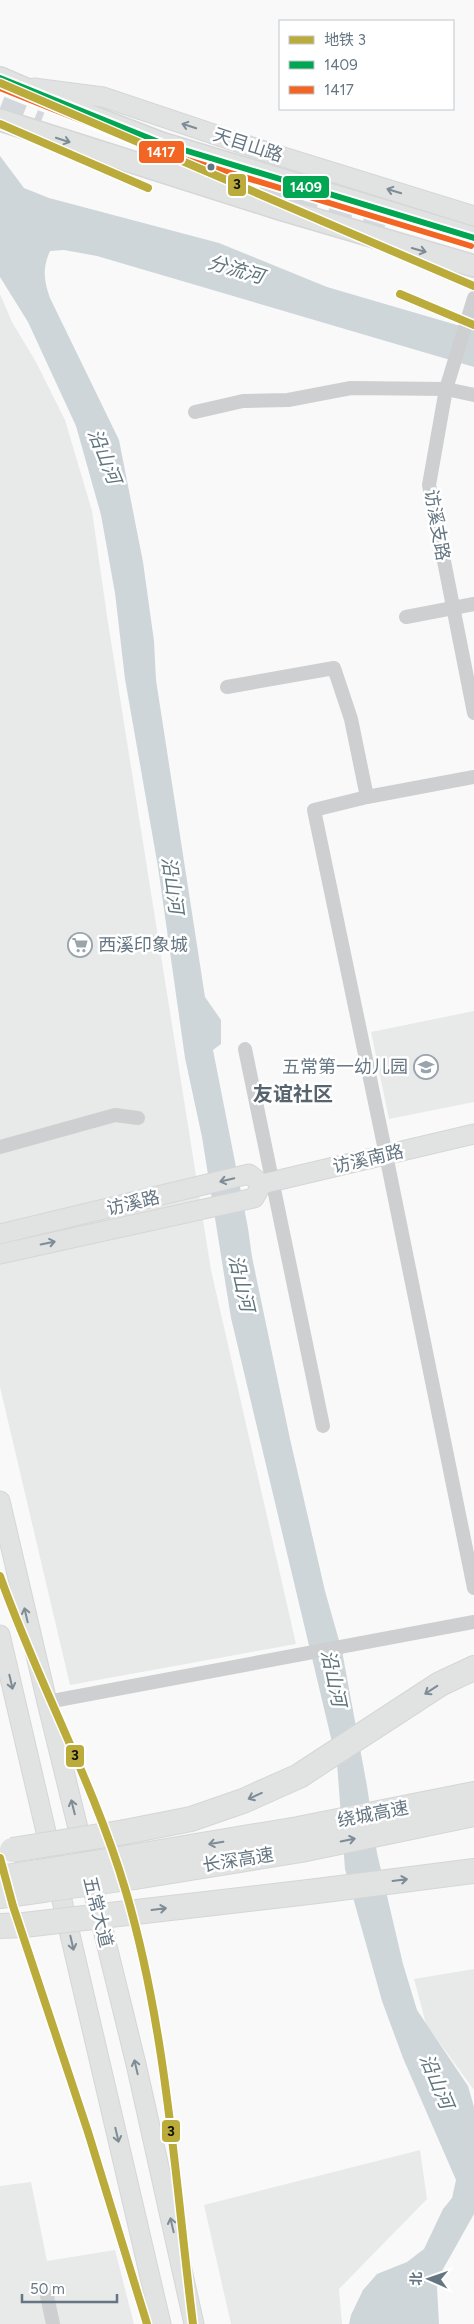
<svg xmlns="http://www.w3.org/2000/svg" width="474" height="2324" viewBox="0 0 474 2324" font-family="Figtree,'Noto Sans SC',sans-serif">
  <rect width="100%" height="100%" fill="#f9f9f9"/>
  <!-- built -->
  <g fill="#e8e9e9">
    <polygon points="0,294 12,322 36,362 65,420 92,511 107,616 211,1270 296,1644 70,1685 0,1387"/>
    <polygon points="474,1011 474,1102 389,1119 371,1032"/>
    <polygon points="474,1969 474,2090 426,2024 414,1979"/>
    <polygon points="420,2150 427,2199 339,2289 342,2324 231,2324 204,2205"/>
    <polygon points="31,2182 47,2261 115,2250 134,2324 0,2324 0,2186"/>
  </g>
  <!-- water -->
  <path fill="#ced6d9" d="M0,156L24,188L49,198L219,243L327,287L474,330V367L97,256L64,250L50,251C42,269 44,280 50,298L119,440L143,562L154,641L156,680L205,997L221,1020V1044L213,1050L248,1228L252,1257L290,1439L325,1591L342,1651L367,1786L377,1853L403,1964L417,2010L468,2086L474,2107V2214L442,2271L437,2287L439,2324H349L351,2315L363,2290L377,2274L407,2262L424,2249L443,2209L452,2198L456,2180L403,2058L382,2001L345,1869L337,1763L231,1318L202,1137L185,1058L158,867L125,679L115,593L101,515L76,426L28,322L0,277Z"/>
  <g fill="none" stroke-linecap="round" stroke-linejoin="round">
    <!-- highway-tunnel -->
    <g stroke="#d4d8dc" stroke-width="24" stroke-dasharray="24 12" stroke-linecap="butt">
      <polyline points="0,108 40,124"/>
      <polyline points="227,173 296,196 386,222"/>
    </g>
    <defs>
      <g id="secondary">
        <polyline points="34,88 103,97 264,151 474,216"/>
        <polyline points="262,1184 474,1134"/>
        <polyline points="0,1234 249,1174 262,1184"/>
        <polyline points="0,1254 254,1198 262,1184"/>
        <polyline points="0,1501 47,1702 136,2064 194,2324"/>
        <polyline points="0,1635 161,2324"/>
      </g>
      <g id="primary">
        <polyline points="0,78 70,108 161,143 474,238"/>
        <polyline points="0,120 280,209 474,266"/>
      </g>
      <g id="highway">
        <polyline points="125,1832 191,1819 243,1801 299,1776 440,1684 474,1668"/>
        <polyline points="131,1857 298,1829 474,1794"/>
        <polyline points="135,1877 301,1850 474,1814"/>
        <polyline points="0,1878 38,1872"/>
        <polyline points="317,1891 474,1871"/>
        <polyline points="0,1896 43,1890"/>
        <polyline points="0,1926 24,1925"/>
      </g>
    </defs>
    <!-- secondary casing -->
    <use href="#secondary" stroke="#d5d6d7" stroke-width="21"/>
    <!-- primary casing -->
    <use href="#primary" stroke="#d5d6d7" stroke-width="24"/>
    <!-- highway casing -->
    <use href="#highway" stroke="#d5d6d6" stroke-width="26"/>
    <!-- street -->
    <g stroke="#cecfd0" stroke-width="14">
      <polyline points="474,298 446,389 429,485 474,713"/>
      <polyline points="195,412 243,401 288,400 351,388 446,389 474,395"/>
      <polyline points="406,617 474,604"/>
      <polyline points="227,687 334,668 351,719 367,797"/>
      <polyline points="474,777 367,797 314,810 386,1155 474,1588"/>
      <polyline points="245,1049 323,1426"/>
      <polyline points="0,1147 115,1115 138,1118"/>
      <polyline points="47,1702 474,1622"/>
      <polyline points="47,2296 53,2324"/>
    </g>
    <!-- secondary -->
    <use href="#secondary" stroke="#e1e2e2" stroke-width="19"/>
    <!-- primary -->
    <use href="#primary" stroke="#e1e2e2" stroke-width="21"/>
    <!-- highway -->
    <use href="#highway" stroke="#e1e2e2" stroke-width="24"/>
    <defs>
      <g id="highway-bridge">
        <polyline points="12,1850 125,1832"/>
        <polyline points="38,1872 131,1857"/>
        <polyline points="43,1890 135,1877"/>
        <polyline points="24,1925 317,1891"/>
      </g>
    </defs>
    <!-- highway-bridge casing -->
    <use href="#highway-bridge" stroke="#d5d6d6" stroke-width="26" stroke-linecap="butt"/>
    <!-- highway-bridge -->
    <use href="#highway-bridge" stroke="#e1e2e2" stroke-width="24"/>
    <defs>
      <polyline id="bus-1" points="0,78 161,143 474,238"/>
      <polyline id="bus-2" points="0,88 158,151 471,246"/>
    </defs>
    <!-- bus-1 casing -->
    <use href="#bus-1" stroke="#fff" stroke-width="10"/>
    <!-- bus-2 casing -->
    <use href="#bus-2" stroke="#fff" stroke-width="10"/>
    <!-- bus-1 -->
    <use href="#bus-1" stroke="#00a651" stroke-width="6"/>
    <!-- bus-2 -->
    <use href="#bus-2" stroke="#f26522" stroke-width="6"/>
    <defs>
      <g id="metro-1">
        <polyline points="0,83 474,286"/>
        <polyline points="0,124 148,188"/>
        <polyline points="400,294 474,325"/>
        <path d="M0,1576C38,1683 94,1783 126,1892C167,2032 175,2180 193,2324"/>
        <polyline points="0,1858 13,1906 88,2132 147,2324"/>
      </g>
    </defs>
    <!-- metro-1 casing -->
    <use href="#metro-1" stroke="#fff" stroke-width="11"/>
    <!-- metro-1 -->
    <use href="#metro-1" stroke="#baab3b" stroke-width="8"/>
  </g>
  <!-- one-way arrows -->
  <defs><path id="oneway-shaft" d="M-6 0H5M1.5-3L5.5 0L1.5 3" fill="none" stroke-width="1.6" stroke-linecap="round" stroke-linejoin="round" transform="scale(1.25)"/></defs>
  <g stroke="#7e8c96">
    <use href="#oneway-shaft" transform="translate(189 126) rotate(-162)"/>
    <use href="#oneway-shaft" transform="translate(63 140) rotate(18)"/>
    <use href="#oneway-shaft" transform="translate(394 191) rotate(-163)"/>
    <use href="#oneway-shaft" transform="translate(419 250) rotate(16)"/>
    <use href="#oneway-shaft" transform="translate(227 1180) rotate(166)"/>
    <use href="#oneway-shaft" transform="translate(48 1243) rotate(-12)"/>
    <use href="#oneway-shaft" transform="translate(26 1615) rotate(-103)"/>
    <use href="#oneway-shaft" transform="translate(11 1682) rotate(77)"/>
    <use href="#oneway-shaft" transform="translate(431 1690) rotate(147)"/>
    <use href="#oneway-shaft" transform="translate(255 1796) rotate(156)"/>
    <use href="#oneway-shaft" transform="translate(73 1807) rotate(-104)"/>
    <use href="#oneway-shaft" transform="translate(348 1840) rotate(-11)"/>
    <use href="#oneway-shaft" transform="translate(216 1843) rotate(170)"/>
    <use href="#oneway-shaft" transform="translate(400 1880) rotate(-7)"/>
    <use href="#oneway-shaft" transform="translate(159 1909) rotate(-7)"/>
    <use href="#oneway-shaft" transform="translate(72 1943) rotate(77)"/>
    <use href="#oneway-shaft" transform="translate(136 2067) rotate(-103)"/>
    <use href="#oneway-shaft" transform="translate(117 2135) rotate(77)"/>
    <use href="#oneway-shaft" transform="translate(172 2225) rotate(-103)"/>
  </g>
  <!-- icons -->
  <defs>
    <symbol id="supermarket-ring" viewBox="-11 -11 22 22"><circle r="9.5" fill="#fff" stroke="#99a4ac" stroke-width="1.5"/><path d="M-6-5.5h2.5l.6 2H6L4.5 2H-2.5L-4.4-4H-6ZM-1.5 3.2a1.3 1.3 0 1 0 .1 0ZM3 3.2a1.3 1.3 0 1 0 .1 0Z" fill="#99a4ac"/></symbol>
    <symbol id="school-ring" viewBox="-11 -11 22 22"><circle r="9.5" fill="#fff" stroke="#99a4ac" stroke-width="1.5"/><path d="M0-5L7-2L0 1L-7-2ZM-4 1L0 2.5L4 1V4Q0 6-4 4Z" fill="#99a4ac"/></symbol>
  </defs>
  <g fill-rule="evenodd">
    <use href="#supermarket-ring" x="66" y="931" width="28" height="28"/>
    <use href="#school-ring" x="412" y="1053" width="28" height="28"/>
  </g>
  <!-- markers -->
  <circle fill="#657683" stroke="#fff" stroke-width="2" cx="211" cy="167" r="4.5"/>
  <g text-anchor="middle" stroke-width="5" stroke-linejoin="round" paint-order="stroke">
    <!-- street labels -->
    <g font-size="18" fill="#657683" stroke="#fff">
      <text transform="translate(248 145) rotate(18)" y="6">天目山路</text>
      <text transform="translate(437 525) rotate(80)" y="6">访溪支路</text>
      <text transform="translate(368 1159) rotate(-13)" y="6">访溪南路</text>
      <text transform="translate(133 1203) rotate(-14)" y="6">访溪路</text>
      <text transform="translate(373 1814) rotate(-11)" y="6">绕城高速</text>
      <text transform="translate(238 1860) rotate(-9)" y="6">长深高速</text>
      <text transform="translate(98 1912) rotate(76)" y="6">五常大道</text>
    </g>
    <!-- poi labels -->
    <g font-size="18" fill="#657683" stroke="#fff" text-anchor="start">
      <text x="98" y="951">西溪印象城</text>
      <text x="408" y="1073" text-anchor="end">五常第一幼儿园</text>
    </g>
    <!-- water labels -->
    <g font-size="19" font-style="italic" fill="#60757c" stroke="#fff">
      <text transform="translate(236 269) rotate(16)" y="7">分流河</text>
      <text transform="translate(105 456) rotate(68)" y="7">沿山河</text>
      <text transform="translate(173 885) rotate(82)" y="7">沿山河</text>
      <text transform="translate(242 1283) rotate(77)" y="7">沿山河</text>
      <text transform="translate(334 1678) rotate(78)" y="7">沿山河</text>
      <text transform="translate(437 2081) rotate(67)" y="7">沿山河</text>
    </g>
    <!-- quarter labels -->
    <g font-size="20" font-weight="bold" fill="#57646e" stroke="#fff">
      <text x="293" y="1101">友谊社区</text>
    </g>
  </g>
  <g stroke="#fff" stroke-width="2">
    <rect x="138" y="140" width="47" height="24" rx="5" fill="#f26522"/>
    <rect x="227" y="173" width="20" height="24" rx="5" fill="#baab3b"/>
    <rect x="282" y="175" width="48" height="24" rx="5" fill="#00a651"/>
    <rect x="65" y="1744" width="20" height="24" rx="5" fill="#baab3b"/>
    <rect x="161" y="2119" width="20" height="24" rx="5" fill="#baab3b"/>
  </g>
  <g font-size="14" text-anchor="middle" font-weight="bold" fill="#fff">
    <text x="161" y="157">1417</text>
    <text x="306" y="192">1409</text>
  </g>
  <g font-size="14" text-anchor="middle" font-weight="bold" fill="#111">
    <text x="237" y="189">3</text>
    <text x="75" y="1760">3</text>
    <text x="171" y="2136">3</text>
  </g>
  <!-- legend -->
  <rect x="279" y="20" width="175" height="90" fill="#ffffff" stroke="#c1c8cd"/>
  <rect x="289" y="36" width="25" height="8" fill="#baab3b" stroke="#c1c8cd"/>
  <text x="324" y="45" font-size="15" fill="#657683">地铁 3</text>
  <rect x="289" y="61" width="25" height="8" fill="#00a651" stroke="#c1c8cd"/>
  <text x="324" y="70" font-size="15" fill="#657683">1409</text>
  <rect x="289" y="86" width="25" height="8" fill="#f26522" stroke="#c1c8cd"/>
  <text x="324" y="95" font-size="15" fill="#657683">1417</text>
  <!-- north arrow -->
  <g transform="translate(429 2279) rotate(272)" stroke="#ffffff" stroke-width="4" paint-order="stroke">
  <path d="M0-4L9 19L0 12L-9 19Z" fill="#657683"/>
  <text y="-8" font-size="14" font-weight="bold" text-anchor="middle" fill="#657683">北</text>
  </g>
  <!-- scale -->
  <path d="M22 2294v8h95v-8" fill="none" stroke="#657683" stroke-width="2.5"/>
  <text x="30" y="2294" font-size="15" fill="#657683" stroke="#ffffff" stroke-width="4" paint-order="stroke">50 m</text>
</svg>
